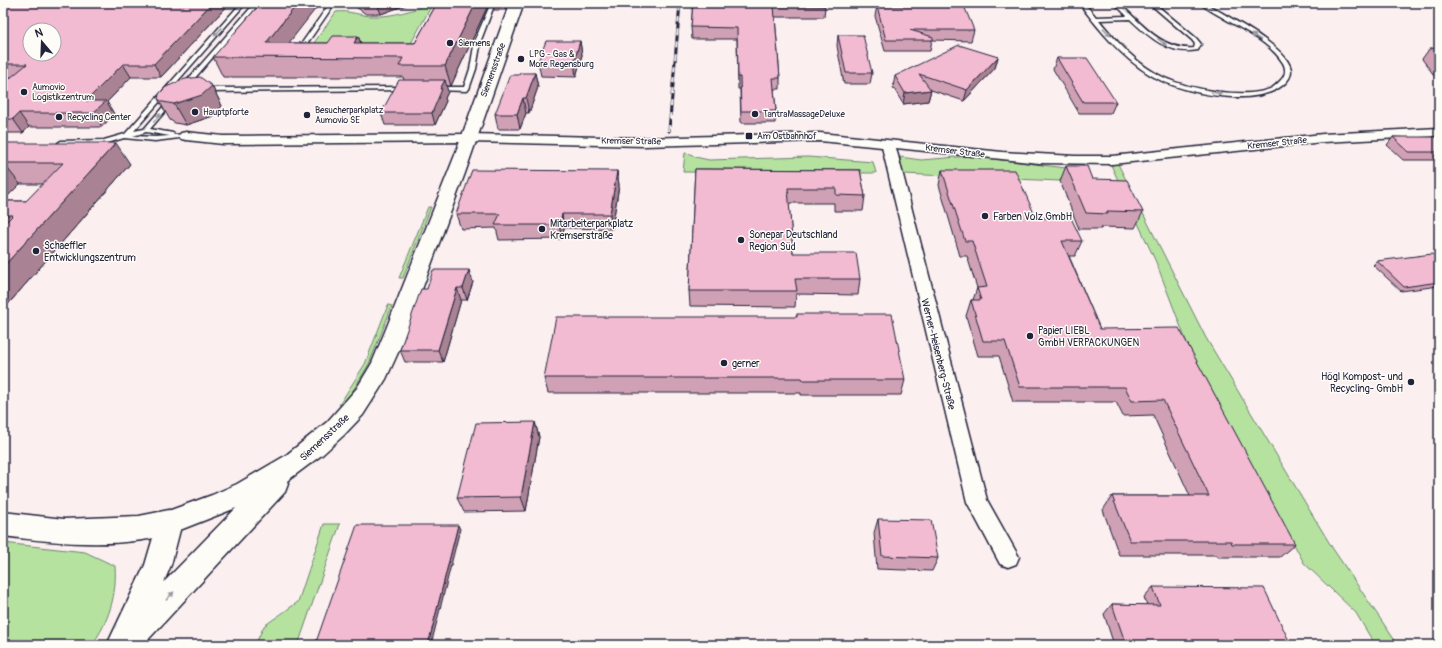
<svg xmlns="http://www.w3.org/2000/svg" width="1442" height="648" viewBox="0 0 1442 648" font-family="Pangolin,sans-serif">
  <rect width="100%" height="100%" fill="#fbeff0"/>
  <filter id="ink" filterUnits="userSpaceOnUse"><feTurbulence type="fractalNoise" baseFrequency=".025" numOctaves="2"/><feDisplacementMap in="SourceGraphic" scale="8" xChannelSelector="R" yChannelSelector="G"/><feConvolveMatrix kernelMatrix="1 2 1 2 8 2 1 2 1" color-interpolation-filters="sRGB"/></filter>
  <g filter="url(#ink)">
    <!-- green -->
    <g fill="#b6e2a0" stroke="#6c826e">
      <path d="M422,3H433L409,47H311L336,12C348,10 361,16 373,16C389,17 405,12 419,8Z"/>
      <polygon points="685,153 691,154 695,157 709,160 808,157 873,162 876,173 683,172"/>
      <polygon points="970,156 1074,169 1060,181 903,174 900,157 921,160"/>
      <polygon points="1118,164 1206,338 1333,549 1398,645 1375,645 1356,613 1304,563 1187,343 1156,262 1111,165"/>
      <polygon points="428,207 431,207 403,278 399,278"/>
      <polygon points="388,305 392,306 369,364 343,407 339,405 365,364"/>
      <polygon points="324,524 340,524 298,645 255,645 264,626 298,602"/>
      <path d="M3,543L85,552L115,566C117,595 109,621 92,645H3Z"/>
    </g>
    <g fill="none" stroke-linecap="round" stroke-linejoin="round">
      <defs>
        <g id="service">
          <path d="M241,3H246L134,131L144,129L168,101L170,100L173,102L150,129L173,133L174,134L173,135L186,134L189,136L188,137L155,141L124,138L104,144H59L58,143L61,141L104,140L125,134ZM146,132L170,136L155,137L133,136Z"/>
          <polygon points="255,3 260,3 187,87 183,87 183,85"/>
          <polygon points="330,3 335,3 302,51 298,51 297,50"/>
          <polygon points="491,3 495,3 481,40 476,69 469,89 466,91 434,90 433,89 436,87 464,87 470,69 475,40"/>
          <path d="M1079,3H1084L1096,17L1127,16L1114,3H1119C1140,22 1162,51 1194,48L1195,44L1192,40L1149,3H1154L1196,38L1201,44L1198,50C1170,56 1149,37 1130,19L1099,20C1117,42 1138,66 1165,78C1189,89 1248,100 1272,88C1275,86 1277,84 1279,82C1285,77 1287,70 1283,63C1271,43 1240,28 1220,16C1213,12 1205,8 1200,3H1205C1226,16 1282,44 1290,66C1293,74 1289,80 1283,85C1253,109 1179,93 1149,74C1121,57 1098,28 1079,3Z"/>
          <polygon points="405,87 408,89 407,90 204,92 201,90 204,88"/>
        </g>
        <polygon id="minor" points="1439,128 1439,136 1323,142 1112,164 1039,163 896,148 987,500 1019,557 1016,564 1008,567 1000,564 967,502 882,147 820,141 644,146 469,142 223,144 186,140 181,139 179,136 181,133 186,132 223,136 469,134 644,138 820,133 1002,152 1075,156 1112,156 1323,134"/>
        <path id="tertiary" d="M510,3H524L465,173L401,346L386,379L363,415L344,435L323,454L287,481L288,484L285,492L144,644L107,645L145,565L160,514L212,495L237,484L285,456L327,422L357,388L372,363L386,329L455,155ZM236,508L164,582L171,565L180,530Z"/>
        <path id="trunk" d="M169,510L179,513L183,522L179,531C126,550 58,543 3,536V512L64,519L139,516Z"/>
      </defs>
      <!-- service casing -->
      <use href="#service" stroke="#22223b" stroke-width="3"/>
      <!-- minor casing -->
      <use href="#minor" stroke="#22223b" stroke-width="3"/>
      <!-- tertiary casing -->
      <use href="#tertiary" stroke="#22223b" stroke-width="3"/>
      <!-- trunk casing -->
      <use href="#trunk" stroke="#22223b" stroke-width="3"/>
      <!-- service -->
      <use href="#service" fill="#fdfcf7" fill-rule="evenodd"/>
      <!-- minor -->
      <use href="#minor" fill="#fdfcf7" fill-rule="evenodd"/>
      <!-- tertiary -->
      <use href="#tertiary" fill="#fdfcf7" fill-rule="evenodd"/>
      <!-- trunk -->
      <use href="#trunk" fill="#fdfcf7" fill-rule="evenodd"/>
      <defs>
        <polyline id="rail" points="669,131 680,3"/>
      </defs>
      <!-- rail casing -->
      <use href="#rail" stroke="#22223b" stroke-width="3"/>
      <!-- rail -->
      <use href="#rail" stroke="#fdfcf7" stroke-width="2" stroke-dasharray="6" stroke-linecap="butt"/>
    </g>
    <!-- wall -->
    <g fill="#d0a1b5" stroke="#22223b">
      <polygon points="3,3 230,3 161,77 131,77 107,102 114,114 102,127 29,127 23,133 3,133 3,84 11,77 3,77"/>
      <polygon points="350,3 411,3 381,14 366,14"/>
      <polygon points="437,3 489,3 451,86 446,86 448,92 445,98 446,101 435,125 385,125 381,113 404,80 403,77 223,77 213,57 289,43 328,43 358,36 361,43 415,43"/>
      <polygon points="493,3 508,3 506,10 494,10"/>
      <polygon points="693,3 825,6 824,17 775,17 780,78 780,89 774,89 776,111 775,123 741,123 740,89 738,89 737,39 692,39 691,27"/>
      <polygon points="877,6 974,30 971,41 932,40 930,51 885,51 875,16"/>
      <polygon points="838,35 872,73 870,84 844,84 837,46"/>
      <polygon points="580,41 582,55 576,77 541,76 538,62"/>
      <polygon points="1430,48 1439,49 1439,82 1422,59"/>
      <polygon points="998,57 995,68 964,101 931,90 928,101 903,104 893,87 895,76"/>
      <polygon points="1057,58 1116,102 1111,113 1079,113 1053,69"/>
      <polygon points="535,73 538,87 529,113 526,113 520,129 498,129 495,114 519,75"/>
      <polygon points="212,86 222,106 213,116 186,125 175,123 170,120 158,99"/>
      <polygon points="1393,137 1439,139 1439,160 1403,160 1387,145"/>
      <polygon points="3,143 130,164 3,310 3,201 26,201 43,184 20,184 3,201"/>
      <polygon points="1066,166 1092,179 1143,212 1135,228 1102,227 1101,229 1079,229 1060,181"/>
      <polygon points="695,169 860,170 865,196 863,211 834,211 834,203 789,203 793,253 860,279 858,295 796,294 795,307 690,306 689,291"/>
      <polygon points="942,170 1082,241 1075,256 1069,256 1100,329 1295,544 1280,557 1218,557 1217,555 1119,555 1103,510 1112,496 1190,496 1153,415 1123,416 1116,402 1013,402 999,356 978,356 966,316 971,300 973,300 977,288 967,256 960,256 939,185"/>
      <polygon points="617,171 619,185 612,229 564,228 562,239 499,240 496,228 461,229 456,214"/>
      <polygon points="1439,260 1439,286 1401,291 1373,265 1377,261"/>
      <polygon points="473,282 467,300 461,300 443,362 405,362 400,350 427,289"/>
      <polygon points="797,314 905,380 901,395 801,395 801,393 548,393 544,378 797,317"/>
      <polygon points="535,422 539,437 526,511 464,512 457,498"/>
      <polygon points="878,519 938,558 932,571 877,569 874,533"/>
      <polygon points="1153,587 1291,645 1114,645 1104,614 1112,604 1147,605 1144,597"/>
    </g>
    <!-- shaded-wall -->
    <g fill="#a98393" stroke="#22223b">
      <polygon points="212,3 230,3 161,77 154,64"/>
      <polygon points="298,3 320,3 278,57 266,43"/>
      <polygon points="377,3 411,3 381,14"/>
      <polygon points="476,3 489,3 451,86 445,66"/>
      <polygon points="504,3 508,3 506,10"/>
      <polygon points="358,36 365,55 354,43"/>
      <polygon points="580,41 582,55 576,77 574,62"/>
      <polygon points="998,57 995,68 964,101 967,90"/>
      <polygon points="123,64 131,77 107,102 114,114 102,127 86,101"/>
      <polygon points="535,73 538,87 529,113 526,98"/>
      <polygon points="445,80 448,92 445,98 446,101 435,125 432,113 440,89"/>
      <polygon points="212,86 222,106 213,116 186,125 174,104"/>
      <polygon points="931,90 928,101 903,104 905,93"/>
      <polygon points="523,98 526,113 520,129 517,114"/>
      <polygon points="19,113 29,127 23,133 13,119"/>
      <polygon points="116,143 130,164 3,310 3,267"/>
      <polygon points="3,163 20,184 3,201"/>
      <polygon points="617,171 619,185 612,229 610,214"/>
      <polygon points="562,214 564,228 562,239 559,225"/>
      <polygon points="469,270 473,282 467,300 463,288"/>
      <polygon points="457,288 461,300 443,362 438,350"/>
      <polygon points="535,422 539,437 526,511 521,497"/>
      <polygon points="458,525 460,529 431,645 428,645"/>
    </g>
    <!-- building -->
    <g fill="#f2bbd2" stroke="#22223b" fill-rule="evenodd">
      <path d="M3,3H212L154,64H123L86,101H106L93,113H19L13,119H3V84L27,64H3ZM30,30H54V54H30Z"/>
      <polygon points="261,3 298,3 266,43 328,43 333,36 358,36 354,43 415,43 437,3 476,3 445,66 399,66 403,58 213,57"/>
      <polygon points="693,3 824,3 825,6 774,6 780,78 773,78 776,111 741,111 740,77 738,77 737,28 691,27"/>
      <polygon points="877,6 964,6 974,30 910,30 933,37 933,40 886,40"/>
      <polygon points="838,35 863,35 872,73 846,73"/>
      <polygon points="546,41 580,41 574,62 538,62"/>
      <polygon points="959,45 998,57 967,90 919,74 931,90 905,93 895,76"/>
      <polygon points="1430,48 1439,49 1439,60"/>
      <polygon points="1057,58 1087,58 1116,102 1083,102"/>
      <polygon points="520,73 535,73 526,98 523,98 517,114 495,114 510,75 519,75"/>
      <polygon points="200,77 212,86 202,95 174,104 163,102 158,99 159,94 166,87 185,79"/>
      <polygon points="399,80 445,80 440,89 442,89 432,113 381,113"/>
      <polygon points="1393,137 1436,137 1439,139 1439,152 1409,152"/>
      <polygon points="3,143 116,143 3,267 3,225 13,215 3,215 3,201 26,201 63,163 3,163"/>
      <polygon points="1066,166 1087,166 1092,179 1127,180 1143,212 1107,211 1108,214 1086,213"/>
      <polygon points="695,169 860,170 865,196 836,195 836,188 788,188 793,253 856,253 860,279 795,279 797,291 689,291"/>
      <polygon points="472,170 617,171 610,214 562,214 559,225 495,225 500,214 456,214"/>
      <polygon points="942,170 1015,170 1036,218 1071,218 1082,241 1062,241 1100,329 1179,328 1295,544 1232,544 1231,541 1130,541 1112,496 1209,496 1163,400 1132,401 1125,387 1020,387 1005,341 983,341 971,300 981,300 977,288 987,287 972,241 965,241"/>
      <polygon points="1432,254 1439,260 1439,282 1404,287 1377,261"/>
      <polygon points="433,270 469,270 463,288 457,288 438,350 400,350 421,289 427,289"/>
      <polygon points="797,314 892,314 905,380 803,380 802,378 544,378 556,317 797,317"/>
      <polygon points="535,422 521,497 457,498 476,423"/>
      <polygon points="878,519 931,520 938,558 882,556"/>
      <polygon points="357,525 458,525 428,645 315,645"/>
      <polygon points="1153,587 1264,588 1291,645 1126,645 1112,604 1160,605"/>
    </g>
    <!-- one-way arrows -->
    <defs><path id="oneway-solid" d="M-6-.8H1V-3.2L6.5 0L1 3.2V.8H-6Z"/></defs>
    <g fill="#9a9aa2">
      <use href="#oneway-solid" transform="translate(218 32) rotate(132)"/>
      <use href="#oneway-solid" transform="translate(1107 32) rotate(47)"/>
      <use href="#oneway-solid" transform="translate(1256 37) rotate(-148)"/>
      <use href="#oneway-solid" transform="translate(1162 42) rotate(37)"/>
      <use href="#oneway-solid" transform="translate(1217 93) rotate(7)"/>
      <use href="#oneway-solid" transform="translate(157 118) rotate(-49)"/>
      <use href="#oneway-solid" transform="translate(170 596) rotate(-47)"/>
    </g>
  </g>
  <!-- markers -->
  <g fill="#22223b" stroke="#fdfcf7" stroke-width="1.5">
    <circle cx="450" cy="43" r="4"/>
    <circle cx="521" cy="59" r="4"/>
    <circle cx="24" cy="92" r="4"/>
    <circle cx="195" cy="112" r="4"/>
    <circle cx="755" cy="114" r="4"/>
    <circle cx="307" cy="115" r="4"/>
    <circle cx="59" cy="117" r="4"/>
    <rect x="745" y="132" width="8" height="8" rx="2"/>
    <circle cx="985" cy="216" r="4"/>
    <circle cx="542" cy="229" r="4"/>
    <circle cx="741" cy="240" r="4"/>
    <circle cx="36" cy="251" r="4"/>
    <circle cx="1030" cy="336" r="4"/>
    <circle cx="724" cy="363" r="4"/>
    <circle cx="1411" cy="382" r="4"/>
  </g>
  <g text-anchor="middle" stroke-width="3" stroke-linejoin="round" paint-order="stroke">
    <!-- far-poi labels -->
    <g font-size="9" fill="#22223b" stroke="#fdfcf7" text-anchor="start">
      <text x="458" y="46">Siemens</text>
      <text x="529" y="57">LPG - Gas &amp;<tspan x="529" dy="10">More Regensburg</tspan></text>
      <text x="32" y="90">Aumovio<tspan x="32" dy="10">Logistikzentrum</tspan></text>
      <text x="315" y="113">Besucherparkplatz<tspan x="315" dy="10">Aumovio SE</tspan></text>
      <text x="203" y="115">Hauptpforte</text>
      <text x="763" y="117">TantraMassageDeluxe</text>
      <text x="67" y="120">Recycling Center</text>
      <text x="757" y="139">Am Ostbahnhof</text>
    </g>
    <!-- far-street labels -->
    <g font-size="9" fill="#22223b" stroke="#fdfcf7">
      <text transform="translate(493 70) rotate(-70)" y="3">Siemensstraße</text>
      <text transform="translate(631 141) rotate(1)" y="3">Kremser Straße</text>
      <text transform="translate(1277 143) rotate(-6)" y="3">Kremser Straße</text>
      <text transform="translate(955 151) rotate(7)" y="3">Kremser Straße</text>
    </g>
    <!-- poi labels -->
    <g font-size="10" fill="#22223b" stroke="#fdfcf7" text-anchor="start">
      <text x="993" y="220">Farben Volz GmbH</text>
      <text x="550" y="227">Mitarbeiterparkplatz<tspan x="550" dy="12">Kremserstraße</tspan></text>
      <text x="749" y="238">Sonepar Deutschland<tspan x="749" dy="12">Region Süd</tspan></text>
      <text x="44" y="249">Schaeffler<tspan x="44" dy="12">Entwicklungszentrum</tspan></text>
      <text x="1038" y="334">Papier LIEBL<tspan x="1038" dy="12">GmbH VERPACKUNGEN</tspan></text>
      <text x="732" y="367">gerner</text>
      <text x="1403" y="380" text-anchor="end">Högl Kompost- und<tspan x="1403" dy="12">Recycling- GmbH</tspan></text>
    </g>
    <!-- street labels -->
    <g font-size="10" fill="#22223b" stroke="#fdfcf7">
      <text transform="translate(939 354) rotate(76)" y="4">Werner-Heisenberg-Straße</text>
      <text transform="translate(324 437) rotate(-43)" y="4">Siemensstraße</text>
    </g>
  </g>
  <!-- margin -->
  <rect width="1442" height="648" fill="none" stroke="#fdfcf7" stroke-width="16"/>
  <rect x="8" y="8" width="1426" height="632" fill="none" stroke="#22223b" stroke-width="1.5" filter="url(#ink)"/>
  <!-- north arrow -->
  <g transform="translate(42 42) rotate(341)"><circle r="19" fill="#fdfcf7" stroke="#a5a5ac"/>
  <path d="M0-3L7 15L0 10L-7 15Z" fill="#22223b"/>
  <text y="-6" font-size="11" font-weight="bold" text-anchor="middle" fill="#22223b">N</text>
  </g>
</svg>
